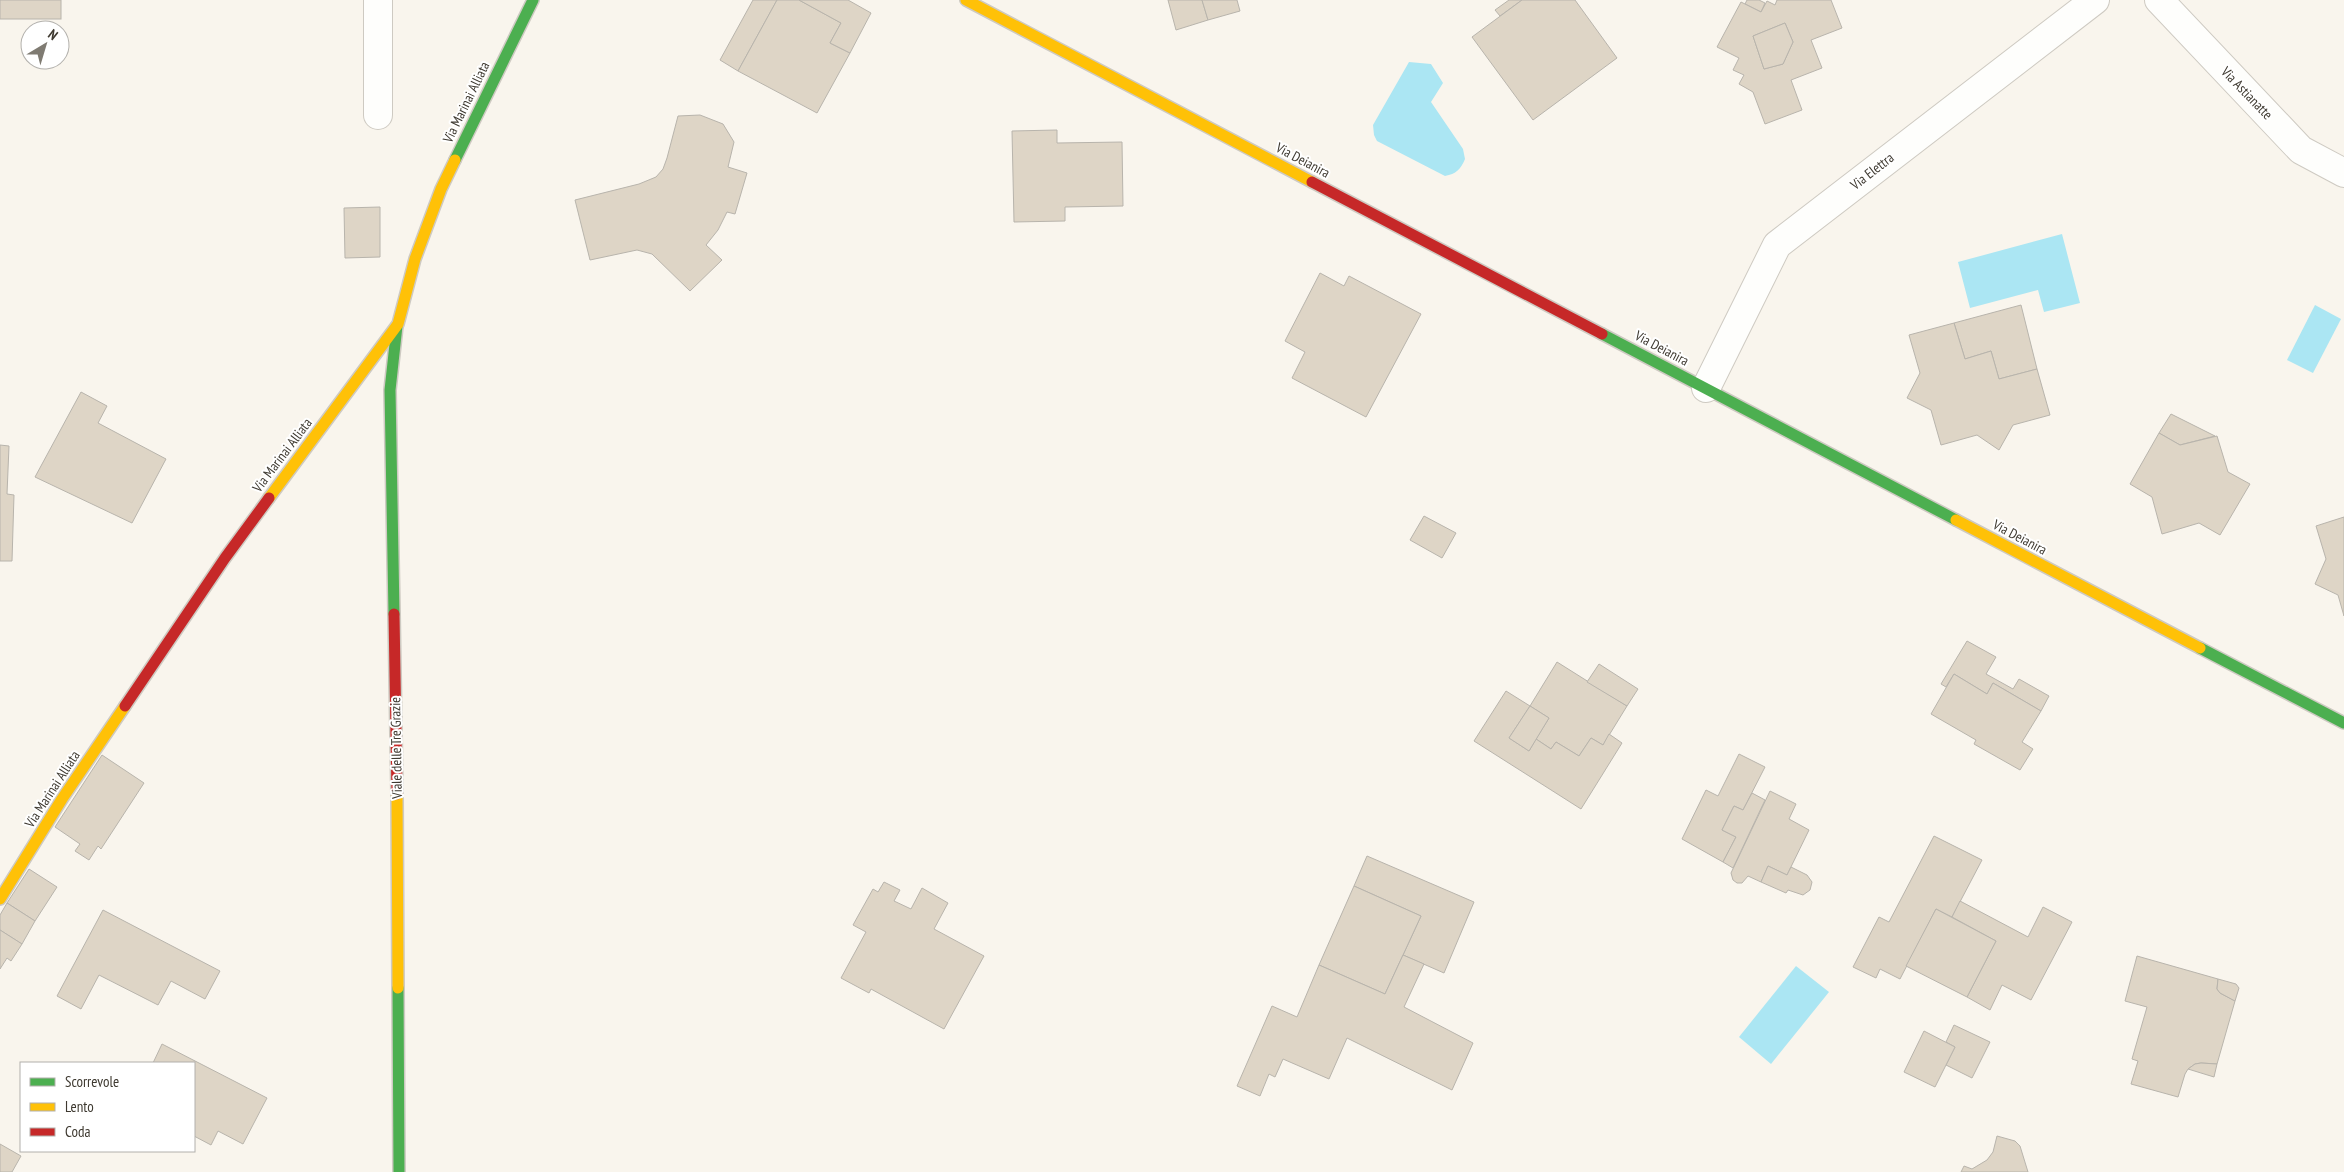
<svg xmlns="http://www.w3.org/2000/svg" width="2344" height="1172" viewBox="0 0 2344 1172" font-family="'PT Sans Narrow',sans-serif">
  <rect width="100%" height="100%" fill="#f9f5ed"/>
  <!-- water -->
  <g fill="#abe6f3">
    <path d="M1409,62L1431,64L1443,83L1431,102L1463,149L1465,159C1461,169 1456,174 1445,176L1377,141L1374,135L1373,125Z"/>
    <polygon points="2062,234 2080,303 2044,312 2038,290 1970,308 1958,262"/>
    <polygon points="2315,305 2341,319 2313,373 2287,360"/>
    <polygon points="1796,966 1829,992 1771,1064 1739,1037"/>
  </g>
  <!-- building -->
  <g fill="#ded5c6" stroke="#b8b4ac" fill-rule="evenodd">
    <rect x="0" y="0" width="61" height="19"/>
    <polygon points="753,0 777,0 738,71 720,60"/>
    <polygon points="777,0 799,0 841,23 830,43 850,53 817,113 738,71"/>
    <polygon points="799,0 848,0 871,13 850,53 830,43 841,23"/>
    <polygon points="1168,0 1202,0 1208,20 1176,30"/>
    <polygon points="1202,0 1237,0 1240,11 1208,20"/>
    <polygon points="1509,0 1522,0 1500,16 1495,10"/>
    <polygon points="1522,0 1575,0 1617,58 1533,120 1472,37"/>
    <polygon points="1747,0 1759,0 1765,3 1761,12 1745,4"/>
    <path d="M1777,0H1831L1842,28L1811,40L1822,68L1791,80L1802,110L1765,124L1753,92L1739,84L1744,75L1733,70L1739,58L1717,47L1741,2L1761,12L1767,1L1775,5ZM1785,23L1793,42L1783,64L1764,69L1753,36Z"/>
    <polygon points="1785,23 1793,42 1783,64 1764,69 1753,36"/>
    <polygon points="700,115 723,124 734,142 728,167 747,173 735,214 727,212 718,230 706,245 722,260 690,291 652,254 637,250 590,260 575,200 639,184 656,177 663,169 667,158 678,116"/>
    <polygon points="1057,130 1057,143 1122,142 1123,206 1065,207 1065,221 1014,222 1012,131"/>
    <polygon points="380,207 380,257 345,258 344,208"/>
    <polygon points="1320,273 1344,286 1349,276 1421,314 1366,417 1292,378 1305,352 1285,341"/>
    <polygon points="2021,305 2037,369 1999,379 1991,351 1965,359 1954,323"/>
    <polygon points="1954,323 1965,359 1991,351 1999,379 2037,369 2050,415 2013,425 1999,450 1977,435 1941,445 1931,410 1907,398 1920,373 1909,335"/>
    <polygon points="81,392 107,406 98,423 166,459 132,523 35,477"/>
    <polygon points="2171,414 2215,436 2180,445 2159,433"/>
    <polygon points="2159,433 2180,445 2217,436 2228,472 2250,484 2220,535 2199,523 2162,534 2152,497 2130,484"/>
    <polygon points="0,445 9,446 7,494 14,495 12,561 0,561"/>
    <polygon points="1424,516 1456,533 1442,558 1410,540"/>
    <polygon points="2344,517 2344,616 2338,595 2315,584 2326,559 2316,526"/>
    <polygon points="1967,641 1996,657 1986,674 2013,689 2019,679 2049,696 2041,711 1993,683 1987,694 1954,674 1946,687 1941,684"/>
    <polygon points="1557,662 1627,706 1603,745 1591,738 1579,756 1556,742 1551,749 1536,739 1549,718 1530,706"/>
    <polygon points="1599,664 1638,689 1627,706 1587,682"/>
    <polygon points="1954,674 1987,694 1993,683 2041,711 2022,742 2033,749 2020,770 1974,744 1976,740 1931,714"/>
    <polygon points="1506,691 1530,706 1509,738 1529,751 1536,739 1551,749 1556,742 1579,756 1591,738 1603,745 1609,734 1622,743 1581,809 1474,741"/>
    <polygon points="1530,706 1549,718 1529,751 1509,738"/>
    <polygon points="1739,754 1765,767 1743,810 1734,806 1722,830 1736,837 1723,862 1682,839 1706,790 1718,796"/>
    <polygon points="102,755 144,783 101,849 98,846 89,860 75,851 80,844 55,827"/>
    <polygon points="1770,791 1796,804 1789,819 1809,830 1787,875 1768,866 1761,882 1748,876 1742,883 1737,883 1733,880 1731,873"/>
    <polygon points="1752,793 1765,800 1733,868 1723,862 1736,837 1722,830 1734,806 1743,810"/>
    <polygon points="1934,836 1982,860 1952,917 1936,909 1900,979 1880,969 1876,978 1853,967 1879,917 1889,922"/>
    <polygon points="1367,856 1474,902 1444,973 1403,955 1421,916 1354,886"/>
    <polygon points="1768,866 1787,875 1791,867 1807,875 1812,882 1810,890 1803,895 1788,890 1786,893 1761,882"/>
    <polygon points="29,869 57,887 35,921 7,903"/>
    <polygon points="884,882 900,890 894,901 911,909 922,888 948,903 934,929 984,956 944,1029 871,989 869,993 841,978 866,932 853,925 873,889 878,892"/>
    <polygon points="1354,886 1421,916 1385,994 1319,965"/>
    <polygon points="1960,901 2028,937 2043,907 2072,922 2031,1000 2002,985 1990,1010 1967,997 1996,941 1952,917"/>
    <polygon points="7,903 35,921 22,944 0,930 0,915"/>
    <polygon points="1936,909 1996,941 1967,997 1906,966"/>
    <polygon points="103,910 220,971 205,999 171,981 158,1005 99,975 81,1009 57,996"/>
    <polygon points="0,930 22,944 11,961 7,958 0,969"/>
    <polygon points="1403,955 1424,964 1404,1007 1473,1043 1452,1090 1347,1038 1329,1079 1283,1059 1275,1077 1269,1074 1260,1096 1237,1086 1272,1006 1297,1017 1319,965 1385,994"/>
    <polygon points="2137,956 2218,979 2217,989 2220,993 2235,1001 2217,1064 2201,1063 2195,1064 2188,1069 2185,1074 2178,1097 2131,1084 2138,1061 2132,1059 2147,1007 2125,1001"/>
    <polygon points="2218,979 2236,984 2239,988 2235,1001 2220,993 2217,989"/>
    <polygon points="1954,1025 1990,1042 1972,1078 1946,1065 1955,1047 1946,1042"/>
    <polygon points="1924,1031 1955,1047 1935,1087 1904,1072"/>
    <polygon points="162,1044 267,1098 243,1144 218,1131 211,1145 194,1136 194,1063 153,1063"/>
    <polygon points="2201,1063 2217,1064 2214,1077 2188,1069 2195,1064"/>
    <polygon points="1997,1136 2015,1141 2020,1146 2028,1172 1961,1172 1964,1166 1972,1169 1987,1160 1993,1152"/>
    <polygon points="0,1144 21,1156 12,1172 0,1172"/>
  </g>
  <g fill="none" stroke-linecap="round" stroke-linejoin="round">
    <defs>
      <g id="street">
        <polyline points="378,0 378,115"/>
        <polyline points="2159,0 2301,150 2344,173"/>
        <polyline points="1706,388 1777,245 2095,0"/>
      </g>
      <g id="fast">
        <polyline points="455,160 533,0"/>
        <polyline points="1602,334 1956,520"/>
        <polyline points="394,614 390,390 397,326"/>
        <polyline points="2200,648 2344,723"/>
        <polyline points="398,988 399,1172"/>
      </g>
      <g id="slow">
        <polyline points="966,0 1312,182"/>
        <polyline points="269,498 398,324 415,259 441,189 455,160"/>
        <polyline points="1956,520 2200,648"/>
        <polyline points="397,794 398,988"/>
        <polyline points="0,899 62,799 125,706"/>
      </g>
      <g id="jam">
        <polyline points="1312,182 1602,334"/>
        <polyline points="394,614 397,794"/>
        <polyline points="125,706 225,558 269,498"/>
      </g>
    </defs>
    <!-- street casing -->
    <use href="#street" stroke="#cecac2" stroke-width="30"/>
    <!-- fast casing -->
    <use href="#fast" stroke="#cecac2" stroke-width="14"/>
    <!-- slow casing -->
    <use href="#slow" stroke="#cecac2" stroke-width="14"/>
    <!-- jam casing -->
    <use href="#jam" stroke="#cecac2" stroke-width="14"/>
    <!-- street -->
    <use href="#street" stroke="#fefefc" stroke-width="28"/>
    <!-- fast -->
    <use href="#fast" stroke="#4caf50" stroke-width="11"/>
    <!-- slow -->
    <use href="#slow" stroke="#ffc107" stroke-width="11"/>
    <!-- jam -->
    <use href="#jam" stroke="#c62828" stroke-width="11"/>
  </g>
  <g text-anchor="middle" stroke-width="4" stroke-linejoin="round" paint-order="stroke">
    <!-- street labels -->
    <g font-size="14" fill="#3e3930" stroke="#fff">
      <text transform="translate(2247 93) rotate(46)" y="5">Via Astianatte</text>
      <text transform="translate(466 102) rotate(-64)" y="5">Via Marinai Alliata</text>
      <text transform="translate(1303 160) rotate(28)" y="5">Via Deianira</text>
      <text transform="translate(1872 171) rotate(-38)" y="5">Via Elettra</text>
      <text transform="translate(1662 348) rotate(28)" y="5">Via Deianira</text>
      <text transform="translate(282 455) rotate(-53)" y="5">Via Marinai Alliata</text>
      <text transform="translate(2020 537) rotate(28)" y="5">Via Deianira</text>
      <text transform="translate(396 748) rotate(-91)" y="5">Viale delle Tre Grazie</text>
      <text transform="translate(52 789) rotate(-57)" y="5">Via Marinai Alliata</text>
    </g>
  </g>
  <!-- legend -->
  <rect x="20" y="1062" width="175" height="90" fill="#ffffff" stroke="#b2b0ac"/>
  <rect x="30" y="1078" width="25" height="8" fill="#4caf50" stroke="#b2b0ac"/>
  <text x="65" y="1087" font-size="15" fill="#3e3930">Scorrevole</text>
  <rect x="30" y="1103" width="25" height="8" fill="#ffc107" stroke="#b2b0ac"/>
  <text x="65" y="1112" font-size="15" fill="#3e3930">Lento</text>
  <rect x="30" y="1128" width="25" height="8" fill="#c62828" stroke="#b2b0ac"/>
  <text x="65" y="1137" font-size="15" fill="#3e3930">Coda</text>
  <!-- north arrow -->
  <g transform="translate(45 45) rotate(38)"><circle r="24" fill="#ffffff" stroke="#b2b0ac"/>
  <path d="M0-4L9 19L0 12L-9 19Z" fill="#7f7b72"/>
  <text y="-8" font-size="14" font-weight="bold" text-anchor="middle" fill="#3e3930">N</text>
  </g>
</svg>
